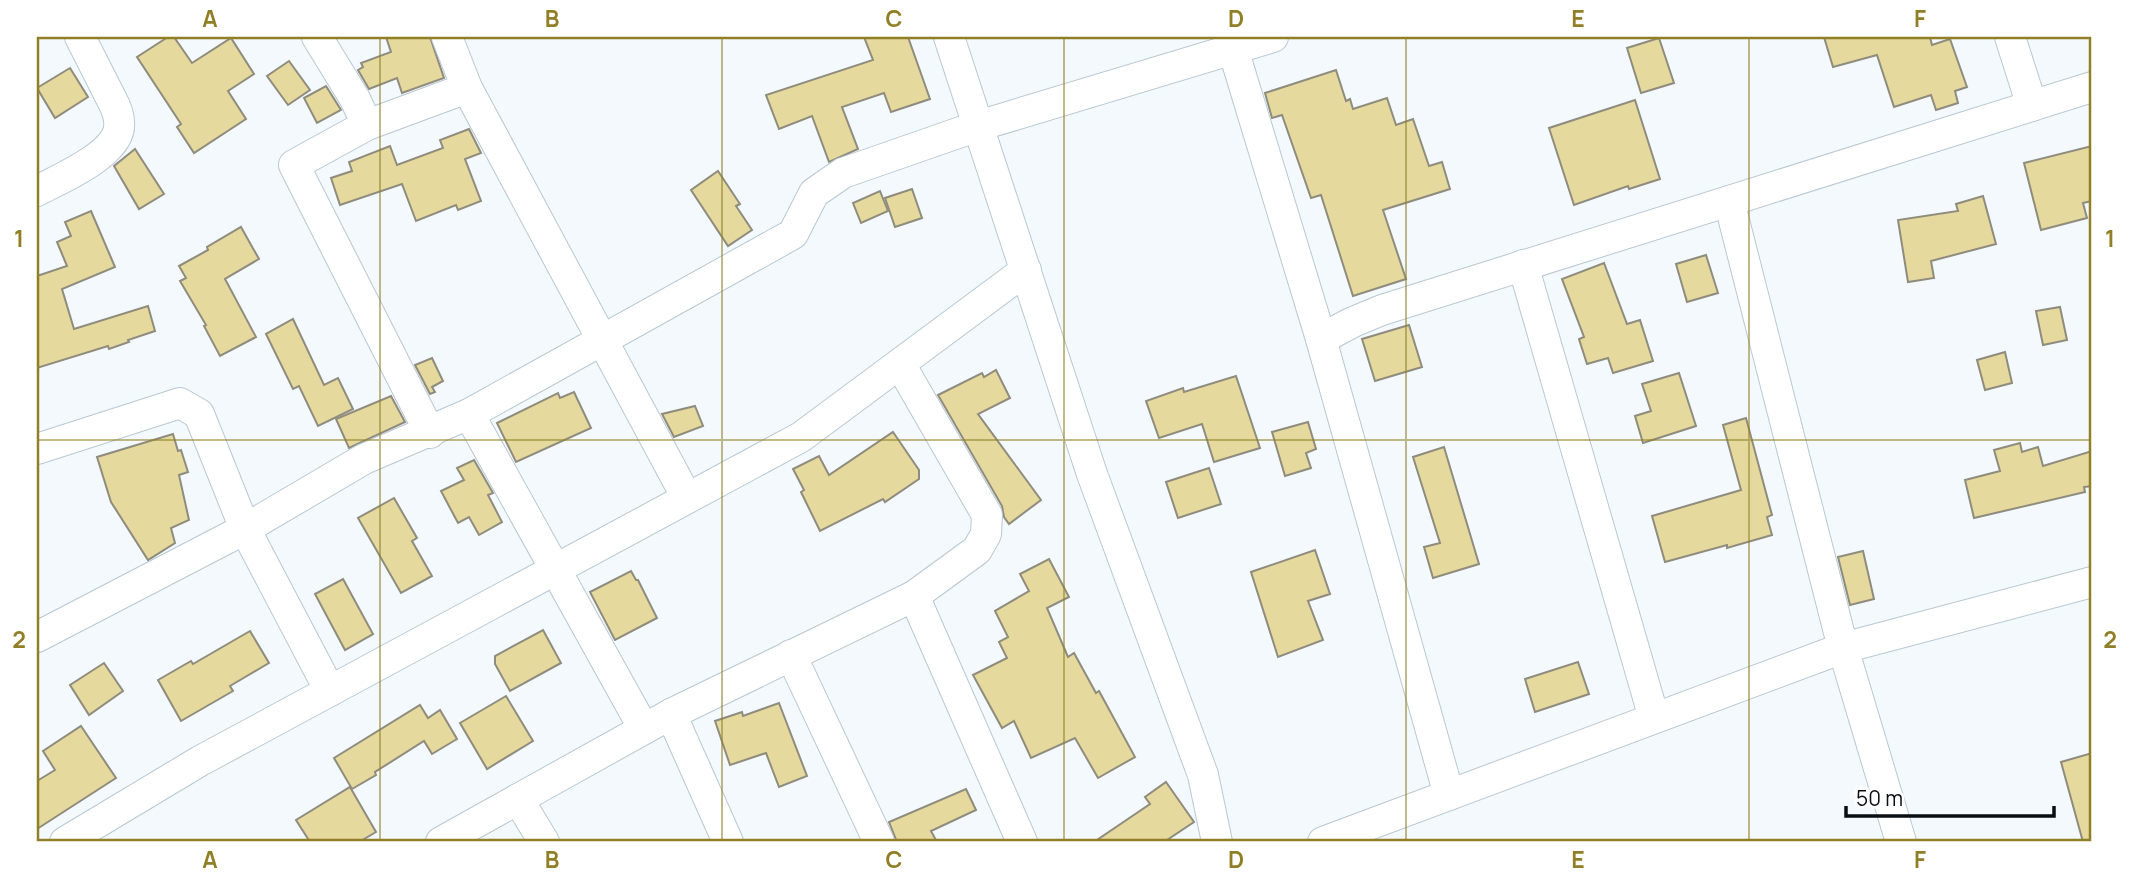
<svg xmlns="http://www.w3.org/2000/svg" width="2129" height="879" viewBox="0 0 2129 879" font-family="Manrope,sans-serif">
  <rect width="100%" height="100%" fill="#f3f9fd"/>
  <!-- building -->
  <g fill="#e5d99e" stroke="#8f8c7d" stroke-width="2">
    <polygon points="168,37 174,37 192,63 231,38 254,74 228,91 246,119 194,153 177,127 181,124 137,57"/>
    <polygon points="386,37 430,37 444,78 402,93 397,78 369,89 358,70 363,67 361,63 391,52"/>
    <polygon points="864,37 908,37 930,99 891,112 884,93 842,107 858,149 829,162 812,116 779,129 766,95 873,60"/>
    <polygon points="1824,37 1930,37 1932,45 1950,39 1967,87 1955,91 1958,103 1936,110 1931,95 1894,107 1877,55 1833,67"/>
    <polygon points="1659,38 1674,83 1641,93 1627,48"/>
    <polygon points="289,61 310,90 288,105 267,76"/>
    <polygon points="70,68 88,97 55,118 37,88"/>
    <polygon points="1336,70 1346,101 1350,99 1353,109 1387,98 1396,125 1413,119 1429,166 1442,162 1450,189 1383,210 1406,279 1353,296 1321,195 1311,198 1282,115 1272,118 1265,93"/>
    <polygon points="326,86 341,110 317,123 304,98"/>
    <polygon points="1635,100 1660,179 1629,189 1628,186 1574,205 1549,128"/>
    <polygon points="469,129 481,153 465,159 481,201 458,210 456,205 416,221 402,184 340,205 331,178 352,171 349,162 390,146 397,165 443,148 440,140"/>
    <polygon points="2092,146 2092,201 2083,203 2087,218 2041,230 2024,163"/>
    <polygon points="135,149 164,194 139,209 114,166"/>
    <polygon points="718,171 740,204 736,206 752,230 728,246 691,190"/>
    <polygon points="912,189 922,218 895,227 885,198"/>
    <polygon points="880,191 888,211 861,223 853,203"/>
    <polygon points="1983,196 1996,244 1931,261 1934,278 1908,282 1898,220 1958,211 1956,204"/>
    <polygon points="91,211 115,267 62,289 74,329 148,306 155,331 128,340 129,342 109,349 108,346 37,368 37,276 67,266 57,242 71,236 65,222"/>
    <polygon points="241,227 259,259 225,279 256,337 220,356 204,326 206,325 180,281 186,278 179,266 208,250 207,247"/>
    <polygon points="1706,255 1718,293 1687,302 1676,264"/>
    <polygon points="1604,263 1627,324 1640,320 1653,361 1613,373 1608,358 1587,364 1579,339 1584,337 1562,279"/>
    <polygon points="2060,307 2067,340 2043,345 2036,311"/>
    <polygon points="293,319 324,385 338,378 353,409 318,426 299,386 293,389 266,334"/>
    <polygon points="1409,325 1422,367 1375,381 1362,339"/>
    <polygon points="2005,352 2012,383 1985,390 1977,360"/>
    <polygon points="432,358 443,381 432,387 435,392 430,394 415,365"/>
    <polygon points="996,370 1010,398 978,414 1041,500 1009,524 1004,517 1002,506 938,395 982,373 984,377"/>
    <polygon points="1679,373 1696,426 1643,443 1635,416 1651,411 1642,384"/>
    <polygon points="1236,376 1260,448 1214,462 1202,424 1159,438 1146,401 1183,388 1184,392"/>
    <polygon points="574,392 591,428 516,462 497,423 558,393 560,398"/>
    <polygon points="391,396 405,422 349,448 336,419"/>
    <polygon points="695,406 703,426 674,437 662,414"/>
    <polygon points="1746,418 1772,515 1767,517 1772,535 1727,548 1727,545 1665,562 1652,516 1741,490 1723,425"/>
    <polygon points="1308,422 1316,449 1306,453 1311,468 1285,476 1272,432"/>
    <polygon points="893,432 919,470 919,479 885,502 883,499 820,531 801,492 804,490 793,469 819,456 829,475"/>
    <polygon points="173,434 178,451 181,450 188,472 179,475 189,520 171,528 175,543 148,560 111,502 97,457"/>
    <polygon points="2020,443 2022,452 2038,447 2043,466 2092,451 2092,486 2084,487 2085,492 1974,518 1965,480 2000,471 1994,450"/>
    <polygon points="1444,447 1479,564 1433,578 1424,547 1440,543 1413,457"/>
    <polygon points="474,460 493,493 488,495 502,522 479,535 469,517 458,523 441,491 464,480 457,468"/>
    <polygon points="1209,468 1221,504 1178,518 1166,482"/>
    <polygon points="394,498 417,538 412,541 432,576 401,593 358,518"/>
    <polygon points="1315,550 1330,594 1308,601 1323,640 1278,657 1251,572"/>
    <polygon points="1863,551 1874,599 1850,605 1838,557"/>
    <polygon points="1049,559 1069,597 1047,608 1068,657 1074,653 1096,693 1099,691 1135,757 1098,778 1075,738 1031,758 1014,721 1002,728 973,675 1007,658 999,642 1008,637 995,611 1029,591 1020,574"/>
    <polygon points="631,571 636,580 638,580 657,618 615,640 590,592"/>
    <polygon points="343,579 373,634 345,650 315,594"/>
    <polygon points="543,630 561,663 510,691 495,664 495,656"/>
    <polygon points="250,631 269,663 230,686 233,691 181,721 158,680 191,661 193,664"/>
    <polygon points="1578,662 1589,694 1535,712 1525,679"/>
    <polygon points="104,663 123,691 89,715 70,685"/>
    <polygon points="506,696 533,741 487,769 460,723"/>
    <polygon points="779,703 807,776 779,787 766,753 730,765 715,721 742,712 743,716"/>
    <polygon points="420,705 428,718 440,710 457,739 432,754 424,741 375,772 376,775 352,789 334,758"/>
    <polygon points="81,726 116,778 37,829 37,781 55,770 43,751"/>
    <polygon points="2092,753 2092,842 2083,842 2061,762"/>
    <polygon points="1166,782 1194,822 1164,842 1094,842 1150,804 1145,797"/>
    <polygon points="350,787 376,832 359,842 310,842 296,820"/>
    <polygon points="966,789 976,810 931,831 937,842 897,842 889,822"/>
  </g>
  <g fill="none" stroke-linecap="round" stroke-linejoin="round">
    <defs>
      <g id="minor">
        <polyline points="317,37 355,99 367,125"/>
        <polyline points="447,37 467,88 687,498"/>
        <polyline points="949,37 1092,474 1203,775 1217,842"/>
        <polyline points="2010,37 2032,106"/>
        <polyline points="1233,49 1321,339 1449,795"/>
        <path d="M37,191C59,179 115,156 119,128C120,120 118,113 115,106L80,37"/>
        <polyline points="1729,201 1843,648 1901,842"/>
        <polyline points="1523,265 1654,718"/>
        <polyline points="1321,339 1353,322 1382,310 2092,87"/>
        <polyline points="469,414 644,729"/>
        <polyline points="430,433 294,165 367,125 467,88"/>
        <polyline points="37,449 180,403 199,414 245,529 330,691"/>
        <polyline points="914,596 1022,842"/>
        <polyline points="37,637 245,529 364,459 469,414 793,234 814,193 843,173 978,126 1273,37"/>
        <polyline points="791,655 879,842"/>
        <polyline points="671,714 728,842"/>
        <polyline points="518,799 544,842"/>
        <polyline points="65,842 200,761 801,437 1026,270"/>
        <polyline points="441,842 671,714 914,596 977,550 986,534 987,515 900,364"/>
        <polyline points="1323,842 1843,648 2092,582"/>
      </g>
    </defs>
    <!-- minor casing -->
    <use href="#minor" stroke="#b9c8d2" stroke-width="32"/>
    <!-- minor -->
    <use href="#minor" stroke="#fff" stroke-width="30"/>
  </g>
  <!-- grid -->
  <path fill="none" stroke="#907f26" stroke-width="2" stroke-opacity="0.55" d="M380,37V842M722,37V842M1064,37V842M1406,37V842M1749,37V842M37,440H2092"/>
  <!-- border -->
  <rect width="2129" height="879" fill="none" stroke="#ffffff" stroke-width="77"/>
  <!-- scale -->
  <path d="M1846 806v10h208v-10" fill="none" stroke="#090e11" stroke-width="3.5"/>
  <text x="1856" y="806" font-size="21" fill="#090e11" stroke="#ffffff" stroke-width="5" paint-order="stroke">50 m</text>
  <rect x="38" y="38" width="2052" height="802" fill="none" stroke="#907f26" stroke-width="2.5"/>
  <g font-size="23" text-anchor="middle" font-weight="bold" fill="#907f26">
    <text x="210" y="27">A</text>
    <text x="552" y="27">B</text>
    <text x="894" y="27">C</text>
    <text x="1236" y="27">D</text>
    <text x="1578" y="27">E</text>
    <text x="1920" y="27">F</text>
    <text x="19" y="247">1</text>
    <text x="2110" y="247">1</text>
    <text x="19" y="648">2</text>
    <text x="2110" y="648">2</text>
    <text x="210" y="868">A</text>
    <text x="552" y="868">B</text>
    <text x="894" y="868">C</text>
    <text x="1236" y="868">D</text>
    <text x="1578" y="868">E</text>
    <text x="1920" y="868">F</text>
  </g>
</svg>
